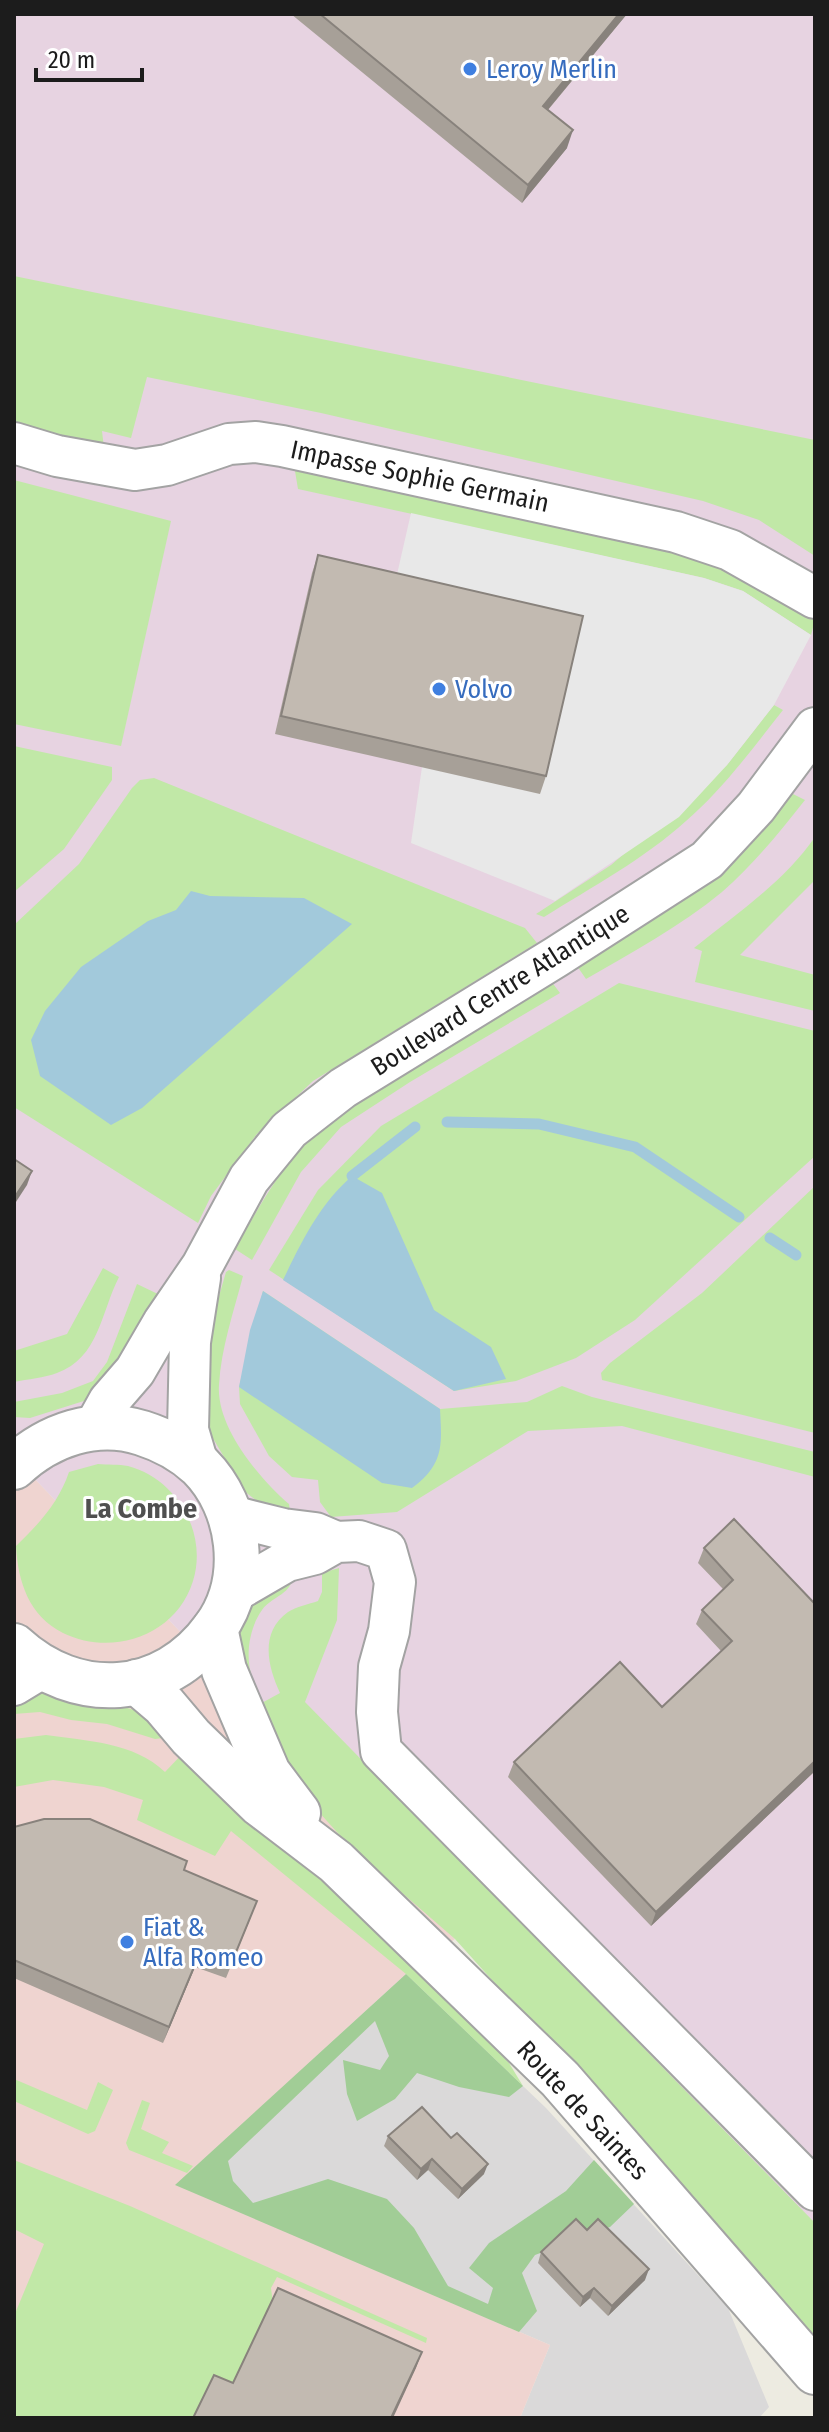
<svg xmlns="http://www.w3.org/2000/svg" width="829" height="2432" viewBox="0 0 829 2432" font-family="'Fira Sans Condensed',sans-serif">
  <rect width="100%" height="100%" fill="#edebe1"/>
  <!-- residential -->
  <polygon fill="#dad9d9" points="406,1974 546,2108 728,2308 769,2407 759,2418 520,2418 550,2345 175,2185"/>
  <!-- commercial -->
  <polygon fill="#efd4d0" points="14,1457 208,1661 455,1939 406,1974 176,2185 550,2345 520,2418 14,2418"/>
  <!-- industrial -->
  <polygon fill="#e7d3e1" points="14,14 815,14 815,2339 208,1661 14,1457"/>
  <!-- grass -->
  <g fill="#c1e8a7">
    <polygon points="14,276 815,440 815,556 759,520 703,501 321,413 147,377 131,438 102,431 104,448 14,425"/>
    <polygon points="294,465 704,556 770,589 815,620 811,635 743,591 704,578 298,489"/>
    <polygon points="14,480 171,521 121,746 14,724"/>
    <path d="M774,705L783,710C753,748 723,789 686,821C644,859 592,887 544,917L536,914L611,865L727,765Z"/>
    <polygon points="14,746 112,767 112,780 64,849 14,892"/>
    <polygon points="154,778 525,928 537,943 313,1081 257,1134 211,1196 198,1223 14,1107 14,925 79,864 132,788 140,780"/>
    <path d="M791,793L805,800C779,833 753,865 722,892C681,926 631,953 586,979L577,966L713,878Z"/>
    <path d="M815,837V880L740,955L815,975V1011L695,982L702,951L694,948C736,914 784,882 815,837Z"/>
    <path d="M551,981L560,993L410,1082L341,1127L301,1172L252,1260L235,1249C258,1208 281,1167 314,1133C377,1069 473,1026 551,981Z"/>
    <polygon points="619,983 815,1031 815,1156 635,1320 576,1358 516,1381 454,1391 269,1270 318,1190 381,1126"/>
    <polygon points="815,1186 815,1433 602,1380 601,1373 610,1363 702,1293"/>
    <path d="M103,1268L119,1277C101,1312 99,1358 57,1373C44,1378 28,1379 14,1382V1351L67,1334Z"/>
    <path d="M229,1270L243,1276C234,1311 221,1348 219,1385C216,1427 259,1478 289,1504L290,1511L261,1504L244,1491L201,1418L208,1334L226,1272Z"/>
    <polygon points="137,1284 160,1295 131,1357 87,1400 30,1418 14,1417 14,1402 62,1393 93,1381 107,1362"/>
    <polygon points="263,1291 440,1409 527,1402 562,1386 592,1397 815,1452 815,1477 622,1426 528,1431 397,1512 331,1517 320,1502 318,1480 292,1477 269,1456 240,1404 239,1387"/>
    <path d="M98,1464C107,1465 119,1464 128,1466C177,1479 208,1533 193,1581C176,1636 112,1657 63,1633C29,1616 18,1582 16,1546C39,1524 59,1502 69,1472Z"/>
    <path d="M339,1568L337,1620L305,1702L815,2223V2339L455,1939L354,1851L281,1770L249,1710L280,1693C268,1667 259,1633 288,1612C296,1607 309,1604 318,1601L322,1592V1573Z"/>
    <path d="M293,1573C293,1595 273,1595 262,1610C249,1628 245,1657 252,1677L237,1686L234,1637L258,1591Z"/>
    <path d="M40,1693C87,1704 127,1698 167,1727L163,1738L155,1739L107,1724L71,1720L40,1712L14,1714V1695Z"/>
    <path d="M46,1735C86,1741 134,1742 165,1772L187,1749L420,1964L509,2063L523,2086L406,1974L231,1831L215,1856L137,1820L143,1800L104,1787L53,1780L14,1787V1739Z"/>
    <polygon points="14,2079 87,2110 98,2082 113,2090 95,2131 88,2134 14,2101"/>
    <polygon points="142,2100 150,2103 141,2129 169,2142 162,2153 193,2166 187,2173 129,2150 126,2143"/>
    <polygon points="14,2160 130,2206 427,2338 426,2343 277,2277 271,2288 273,2304 227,2398 195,2418 14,2418 14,2316 44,2244 14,2229"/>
  </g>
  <!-- forest -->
  <polygon fill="#a1cd96" points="406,1974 523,2086 509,2097 459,2087 417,2073 395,2099 357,2121 347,2094 343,2060 380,2070 389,2056 375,2021 228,2161 233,2181 253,2203 328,2179 387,2199 414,2228 448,2286 488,2304 493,2288 469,2268 489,2243 566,2191 594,2160 634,2204 610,2227 535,2255 522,2273 537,2311 519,2332 175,2185"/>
  <!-- parking -->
  <polygon fill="#e8e8e8" points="411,513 704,578 743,591 811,635 774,705 727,765 679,817 555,901 411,843 422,767 393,592"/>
  <!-- water -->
  <g fill="#a2c9db">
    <polygon points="191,891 210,896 304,898 352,924 142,1108 111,1125 40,1076 31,1040 45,1011 81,967 148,921 176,910"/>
    <path d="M352,1176L382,1193L434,1310L491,1347L506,1379L454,1391L283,1280C302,1241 319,1205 352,1176Z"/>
    <path d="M263,1291L440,1409C442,1446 444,1464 412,1488L382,1483L239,1387L250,1330Z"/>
  </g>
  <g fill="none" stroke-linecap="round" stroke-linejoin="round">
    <!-- stream -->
    <g stroke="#a2c9db" stroke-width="11">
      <polyline points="447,1122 539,1124 635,1147 739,1217"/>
      <polyline points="352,1176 415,1127"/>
      <polyline points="770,1238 796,1255"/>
    </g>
    <defs>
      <g id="minor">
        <polyline points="14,443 57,456 135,470 167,465 229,444 256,442 282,446 676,532 730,550 815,598"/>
        <polyline points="94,1428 109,1401 135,1371 163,1323 202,1266 249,1179 289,1130 343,1088 556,957 707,860 756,807 815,728"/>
        <polyline points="198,1464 188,1430 190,1342 200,1278"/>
        <polyline points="231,1516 283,1529 315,1533 336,1542"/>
        <polyline points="232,1593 287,1561 315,1554 336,1542 359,1541 386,1550 395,1582 389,1631 379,1667 377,1712 381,1751 815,2190"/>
        <polyline points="14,1685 42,1668"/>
      </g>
      <g id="tertiary">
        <path d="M14,1467C48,1435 96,1418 142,1433C164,1440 183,1450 200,1466C241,1507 250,1580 215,1628C164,1699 76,1703 14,1646"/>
        <polyline points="215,1628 224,1670 268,1773 298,1813"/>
        <polyline points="137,1682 164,1705 191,1737 260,1804 336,1862 560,2079 815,2372"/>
      </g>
    </defs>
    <!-- minor casing -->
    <use href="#minor" stroke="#a3a3a3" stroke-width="44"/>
    <!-- tertiary casing -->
    <use href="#tertiary" stroke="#a3a3a3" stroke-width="48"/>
    <!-- minor -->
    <use href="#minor" stroke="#fff" stroke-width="40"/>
    <!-- tertiary -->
    <use href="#tertiary" stroke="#fff" stroke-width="44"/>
  </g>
  <!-- wall -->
  <g fill="#a7a098">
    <polygon points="291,14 627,14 548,110 567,148 522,203"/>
    <polygon points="318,555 546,776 540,794 275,734 312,573"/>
    <polygon points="704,1548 815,1604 815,1771 651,1926 508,1777 514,1762 662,1707 721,1651 696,1624 702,1610 723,1589 698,1563"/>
    <polygon points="14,1827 184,1870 251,1917 226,1978 195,1967 163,2043 14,1978"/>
    <polygon points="388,2136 451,2138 484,2174 458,2199 428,2170 417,2180 384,2146"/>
    <polygon points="587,2230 645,2280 608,2316 590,2298 580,2307 538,2263 541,2252"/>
  </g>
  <!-- shaded-wall -->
  <g fill="#88827c">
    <polygon points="619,14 627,14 536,124 543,106"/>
    <polygon points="573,130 567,148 522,203 528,185"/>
    <polygon points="32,1171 27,1185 14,1205 14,1198"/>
    <polygon points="815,1761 815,1771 651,1926 656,1912"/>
    <polygon points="201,1950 195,1967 163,2043 169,2027"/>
    <polygon points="432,2159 428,2170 417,2180 421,2169"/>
    <polygon points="488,2164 484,2174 458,2199 462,2189"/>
    <polygon points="649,2269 645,2280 608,2316 612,2306"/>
    <polygon points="594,2288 590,2298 580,2307 583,2297"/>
    <polygon points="422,2352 416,2368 393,2418 391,2418"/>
  </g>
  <!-- building -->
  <g fill="#c2bab1" stroke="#88827c" stroke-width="2">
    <polygon points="320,14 619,14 543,106 573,130 528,185"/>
    <polygon points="318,555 583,616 546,776 281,716"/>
    <polygon points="14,1159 32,1171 14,1198"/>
    <polygon points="734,1519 815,1604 815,1761 656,1912 514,1762 620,1662 662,1707 732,1641 702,1610 733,1580 704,1548"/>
    <polygon points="44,1819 90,1819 187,1861 184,1870 257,1901 232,1962 201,1950 169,2027 14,1960 14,1827"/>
    <polygon points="422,2107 451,2138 457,2133 488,2164 462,2189 432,2159 421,2169 388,2136"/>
    <polygon points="576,2219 587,2230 598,2219 649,2269 612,2306 594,2288 583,2297 541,2252"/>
    <polygon points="278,2288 422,2352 391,2418 193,2418 214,2375 233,2383"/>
  </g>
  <!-- markers -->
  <g fill="#3f7fe0" stroke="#fff" stroke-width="3">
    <circle cx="470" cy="69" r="8"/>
    <circle cx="439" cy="689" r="8"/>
    <circle cx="127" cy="1942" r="8"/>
  </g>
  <g text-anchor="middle" stroke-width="6" stroke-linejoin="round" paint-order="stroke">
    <!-- shop labels -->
    <g font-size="26" fill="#366cbe" stroke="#fff" text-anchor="start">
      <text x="486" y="78">Leroy Merlin</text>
      <text x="455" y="698">Volvo</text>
      <text x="143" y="1936">Fiat &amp;<tspan x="143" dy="30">Alfa Romeo</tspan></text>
    </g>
    <!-- street labels -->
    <g font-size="26" fill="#1c1c1c" stroke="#fff">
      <text transform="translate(420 476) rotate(12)" y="9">Impasse Sophie Germain</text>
      <text transform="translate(500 990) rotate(-32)" y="9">Boulevard Centre Atlantique</text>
      <text transform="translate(583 2110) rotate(47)" y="9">Route de Saintes</text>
    </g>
    <!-- neighbourhood labels -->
    <g font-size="28" font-weight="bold" fill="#4f4f4f" stroke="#fff">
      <text x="141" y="1518">La Combe</text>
    </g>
  </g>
  <!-- border -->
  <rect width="829" height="2432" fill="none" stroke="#1c1c1c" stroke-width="32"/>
  <!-- scale -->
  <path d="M36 68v12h106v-12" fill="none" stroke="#1c1c1c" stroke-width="4"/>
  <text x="48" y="68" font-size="24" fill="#1c1c1c" stroke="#ffffff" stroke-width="6" paint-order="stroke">20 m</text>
</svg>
